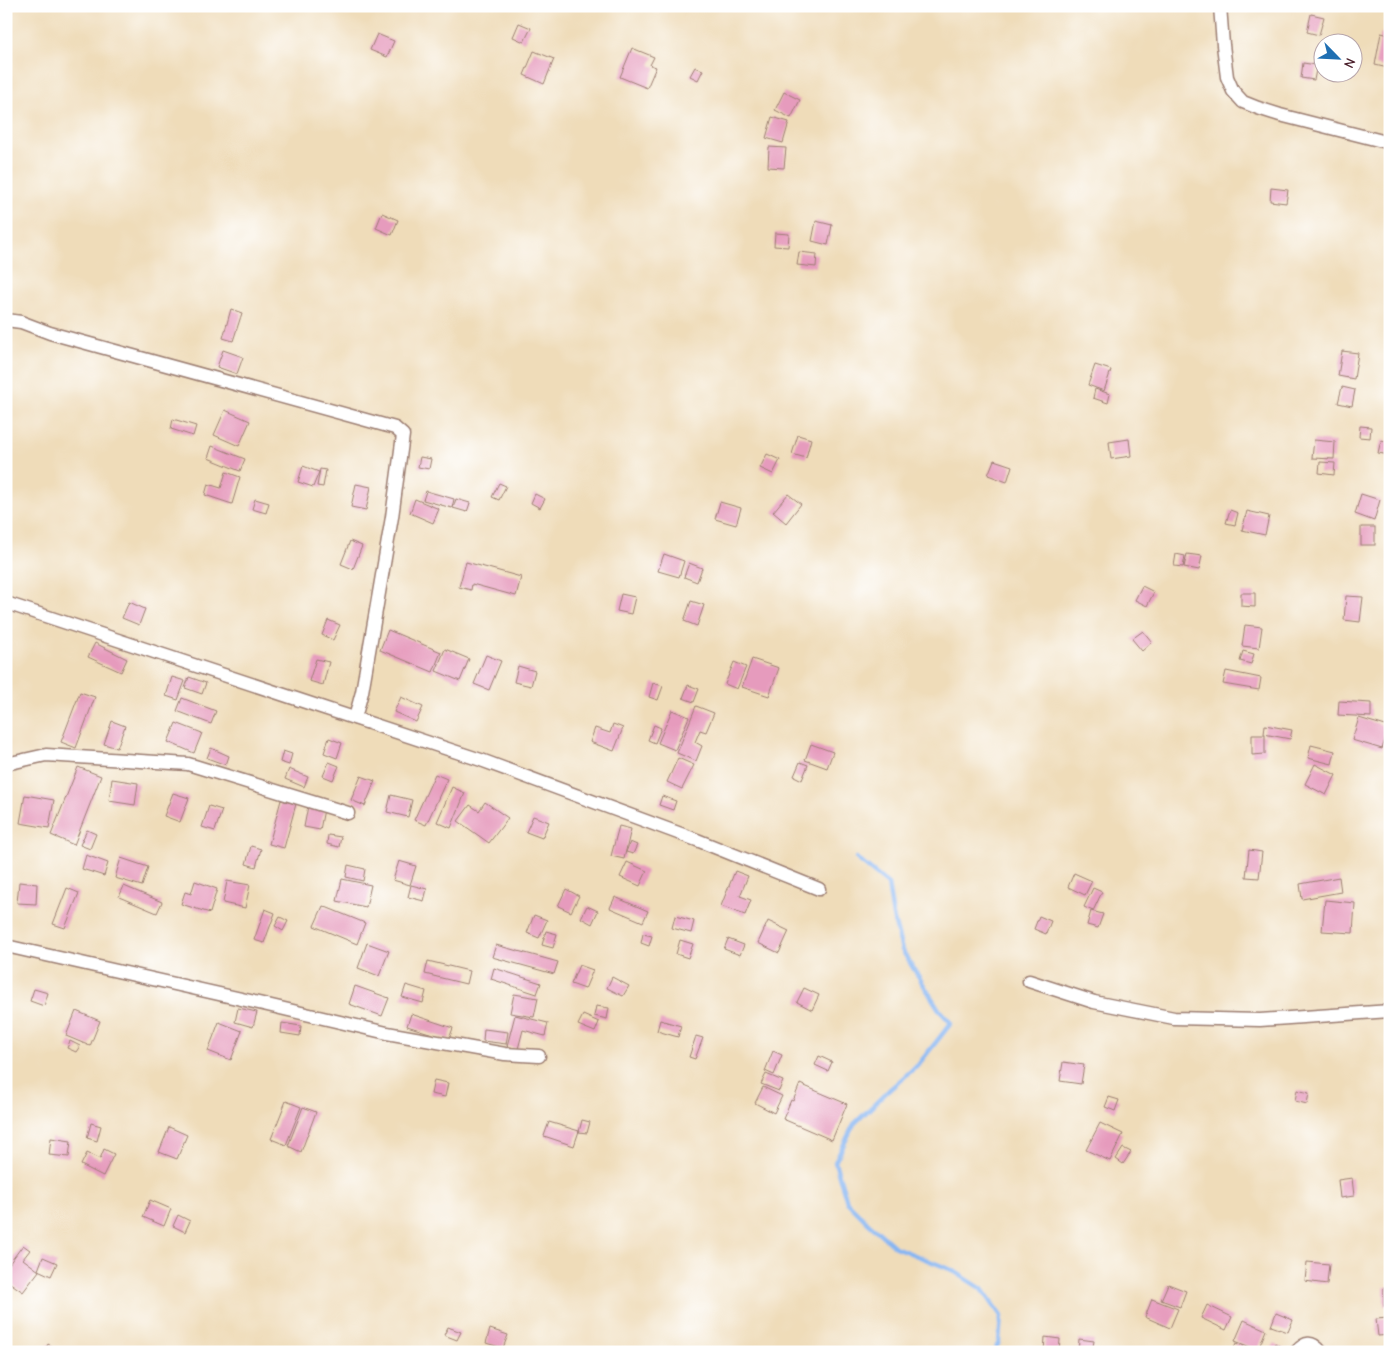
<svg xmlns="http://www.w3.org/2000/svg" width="1396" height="1358" viewBox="0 0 1396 1358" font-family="'Comic Neue',sans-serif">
  <rect width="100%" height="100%" fill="#fff"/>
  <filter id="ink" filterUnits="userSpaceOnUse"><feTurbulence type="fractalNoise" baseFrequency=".02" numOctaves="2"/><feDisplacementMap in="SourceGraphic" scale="10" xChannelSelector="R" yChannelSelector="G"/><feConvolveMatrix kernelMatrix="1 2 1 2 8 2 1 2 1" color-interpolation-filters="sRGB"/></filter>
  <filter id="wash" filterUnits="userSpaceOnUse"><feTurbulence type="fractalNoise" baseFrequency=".0096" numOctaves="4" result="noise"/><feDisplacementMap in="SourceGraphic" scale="20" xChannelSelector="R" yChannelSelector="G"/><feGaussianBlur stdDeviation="1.12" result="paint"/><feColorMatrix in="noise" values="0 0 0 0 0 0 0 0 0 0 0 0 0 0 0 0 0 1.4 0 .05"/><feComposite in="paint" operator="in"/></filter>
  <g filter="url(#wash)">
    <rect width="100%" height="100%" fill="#efdcb9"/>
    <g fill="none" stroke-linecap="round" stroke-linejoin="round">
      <!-- stream -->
      <polyline stroke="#87b6f2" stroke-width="4.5" points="856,858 888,884 893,916 902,950 940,1011 951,1023 918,1065 889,1090 854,1124 835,1162 847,1202 867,1222 895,1247 952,1270 982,1289 1001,1316 999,1342 994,1352"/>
    </g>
    <g id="blocks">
      <!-- building -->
      <g fill="#e69bbd">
        <polygon points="1311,14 1324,17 1319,35 1307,32"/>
        <polygon points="519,23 531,28 524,42 513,37"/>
        <polygon points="1381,33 1390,35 1390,57 1388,68 1375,65"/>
        <polygon points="377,34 394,41 387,57 370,50"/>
        <polygon points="632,48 654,57 650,65 656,67 647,88 620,77"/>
        <polygon points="534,51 554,59 544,84 524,75"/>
        <polygon points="1303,63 1317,65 1314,80 1301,78"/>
        <polygon points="695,67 703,70 698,80 690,76"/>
        <polygon points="784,92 800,100 791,118 775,110"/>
        <polygon points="772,117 789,122 783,143 766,138"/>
        <polygon points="769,147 786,148 784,168 768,167"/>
        <polygon points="1271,188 1288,190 1286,203 1270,201"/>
        <polygon points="382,213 398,220 392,235 376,228"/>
        <polygon points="816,221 832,225 828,245 812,241"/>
        <polygon points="775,233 789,234 788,247 774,246"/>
        <polygon points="799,252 817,254 816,267 797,265"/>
        <polygon points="231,309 242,313 233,341 223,338"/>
        <polygon points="223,350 243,357 237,374 217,367"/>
        <polygon points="1342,351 1358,353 1354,379 1338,376"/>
        <polygon points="1095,365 1111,370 1104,391 1088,385"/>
        <polygon points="1342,387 1355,390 1352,406 1338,403"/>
        <polygon points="1095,389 1110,394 1108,403 1093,398"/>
        <polygon points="225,410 250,421 239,446 214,435"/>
        <polygon points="173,419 196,426 193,436 171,429"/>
        <polygon points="1360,426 1371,427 1370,438 1359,437"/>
        <polygon points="798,435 811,439 806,458 792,454"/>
        <polygon points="1129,439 1131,456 1111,459 1109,442"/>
        <polygon points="1314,440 1335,442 1334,459 1312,458"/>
        <polygon points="1381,440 1390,442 1390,455 1378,453"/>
        <polygon points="212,446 245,459 240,471 208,458"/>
        <polygon points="767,454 780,460 773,474 760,468"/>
        <polygon points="420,457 431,459 429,469 418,467"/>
        <polygon points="994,460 1012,466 1007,482 988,475"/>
        <polygon points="1320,462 1335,463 1334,475 1319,473"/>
        <polygon points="303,466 319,472 313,487 298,482"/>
        <polygon points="320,469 326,470 323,487 317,486"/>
        <polygon points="226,472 240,477 232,504 205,495 208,484 221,488"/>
        <polygon points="499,483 506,486 499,500 492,497"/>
        <polygon points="356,484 371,487 366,510 351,507"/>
        <polygon points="426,491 454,499 452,508 423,500"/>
        <polygon points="535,494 545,499 540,508 531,503"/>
        <polygon points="788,494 801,504 786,523 773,512"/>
        <polygon points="1361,494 1380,500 1374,521 1355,514"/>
        <polygon points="255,499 269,503 266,513 252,509"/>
        <polygon points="415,499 439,509 433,523 410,513"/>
        <polygon points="456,499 470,503 467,512 453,508"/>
        <polygon points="720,502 741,508 736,525 715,519"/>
        <polygon points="1230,510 1238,513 1235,525 1226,523"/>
        <polygon points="1247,511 1269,516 1265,535 1242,530"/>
        <rect x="1361" y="527" width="14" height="18"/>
        <polygon points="350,541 362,546 353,569 341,564"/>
        <polygon points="664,554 684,561 679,577 658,571"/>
        <polygon points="1176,554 1185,556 1183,567 1174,566"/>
        <polygon points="1187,554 1202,556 1199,570 1184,567"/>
        <polygon points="466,562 521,577 516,596 472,584 471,590 459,587"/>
        <polygon points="689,563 702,568 697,582 684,577"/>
        <polygon points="1142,586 1154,592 1147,606 1135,600"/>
        <polygon points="1241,593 1255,593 1255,607 1241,606"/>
        <polygon points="621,594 635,597 631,614 617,611"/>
        <polygon points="1346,596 1363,597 1360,622 1344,620"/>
        <polygon points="691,601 704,605 697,626 684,621"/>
        <polygon points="129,602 145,609 139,625 122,618"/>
        <polygon points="328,620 340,625 333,640 322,635"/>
        <polygon points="1245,625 1262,627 1259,648 1242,646"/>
        <polygon points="388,630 441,652 433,672 380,650"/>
        <polygon points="1143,631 1152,642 1142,651 1132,639"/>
        <polygon points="95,643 127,659 121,672 88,657"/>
        <polygon points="445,649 469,659 460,681 436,671"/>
        <polygon points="1243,651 1254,654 1251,664 1240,661"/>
        <polygon points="486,655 501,661 489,690 474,684"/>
        <polygon points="316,659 329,662 323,685 309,681"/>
        <polygon points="752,659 779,668 769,696 742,687"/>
        <polygon points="734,662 746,667 737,689 725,684"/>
        <polygon points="518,666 535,671 531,686 514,682"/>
        <polygon points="1226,671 1261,678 1259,690 1223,684"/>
        <polygon points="172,677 185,681 178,700 166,696"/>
        <polygon points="189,677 206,683 202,694 185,688"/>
        <polygon points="653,683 663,686 658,700 649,697"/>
        <polygon points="688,685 699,689 694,702 683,698"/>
        <polygon points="80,692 95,697 76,748 61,742"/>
        <polygon points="401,697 423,707 416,722 394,712"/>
        <polygon points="182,698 216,711 211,724 177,711"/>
        <polygon points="1339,701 1371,703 1371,717 1338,715"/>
        <polygon points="696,706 714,713 706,732 700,730 695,742 702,746 696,761 677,753"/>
        <polygon points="672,710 689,717 675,750 658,743"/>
        <polygon points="1359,718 1389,727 1382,749 1352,740"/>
        <polygon points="112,721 125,726 117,748 104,744"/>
        <polygon points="176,723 202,733 194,753 168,742"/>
        <polygon points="613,724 623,728 614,751 590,742 595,728 610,733"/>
        <polygon points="654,725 661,728 655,743 648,740"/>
        <polygon points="1265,725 1292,730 1290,739 1264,734"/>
        <polygon points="1252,735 1265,735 1265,754 1252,755"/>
        <polygon points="329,738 342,743 337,758 324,753"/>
        <polygon points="811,744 833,752 827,768 805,760"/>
        <polygon points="1311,745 1335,751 1332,764 1308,758"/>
        <polygon points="211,748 229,756 226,765 207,758"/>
        <polygon points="283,751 292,754 289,765 280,762"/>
        <polygon points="678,758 694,765 682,789 667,782"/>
        <polygon points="329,762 339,766 333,780 323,776"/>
        <polygon points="800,762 808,765 802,780 794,776"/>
        <polygon points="1315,764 1336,775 1326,795 1305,784"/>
        <polygon points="78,767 101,776 74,845 51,835"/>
        <polygon points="289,769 308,777 304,787 285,779"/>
        <polygon points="435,774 447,779 426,825 414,820"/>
        <polygon points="361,776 375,781 365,806 351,800"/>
        <polygon points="112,779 138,783 135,805 109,801"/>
        <polygon points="452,787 465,793 451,828 437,822"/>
        <polygon points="173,793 189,798 180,822 164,816"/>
        <polygon points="25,795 54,800 49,828 20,823"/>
        <polygon points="391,795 412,800 408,817 387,812"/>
        <polygon points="662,796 676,801 673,810 659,805"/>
        <polygon points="281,800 296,804 284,848 269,844"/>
        <polygon points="485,802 508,818 489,843 458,821 470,805 479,811"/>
        <polygon points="209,806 222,810 215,831 202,827"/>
        <polygon points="308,806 324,809 320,830 304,827"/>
        <polygon points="533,816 549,822 542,838 526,832"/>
        <polygon points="619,826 631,829 624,859 611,856"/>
        <polygon points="87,830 96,834 90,849 80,845"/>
        <polygon points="328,835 341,837 339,847 327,844"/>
        <polygon points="630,842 637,845 633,854 626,852"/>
        <polygon points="251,846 261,849 256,867 246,864"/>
        <polygon points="1249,850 1262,852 1259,878 1246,877"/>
        <polygon points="86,855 108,863 104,876 82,869"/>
        <polygon points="121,858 148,867 142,886 115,878"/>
        <polygon points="399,861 416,866 410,885 393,880"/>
        <polygon points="627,862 647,871 640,886 620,877"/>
        <polygon points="348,865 365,869 363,881 346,877"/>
        <polygon points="735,871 748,876 740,896 751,900 745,915 721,906"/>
        <polygon points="1074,873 1092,881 1085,895 1068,887"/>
        <polygon points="1339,877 1341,892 1302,899 1300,884"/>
        <polygon points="342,879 371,885 366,907 337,901"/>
        <polygon points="195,881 217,889 210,913 181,904 185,892 191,894"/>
        <polygon points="227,881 250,885 245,908 223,903"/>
        <polygon points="19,882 37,884 36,904 17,903"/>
        <polygon points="411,885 427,889 424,901 408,897"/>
        <polygon points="124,886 162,902 157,913 119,897"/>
        <polygon points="67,888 79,893 65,928 53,924"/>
        <polygon points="1093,888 1102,892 1093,911 1084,907"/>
        <polygon points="566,889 579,896 571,912 558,906"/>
        <polygon points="615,897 648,911 643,922 610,908"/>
        <polygon points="1325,900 1355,903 1353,933 1322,931"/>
        <polygon points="323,906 365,923 357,944 314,926"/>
        <polygon points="587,906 598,911 592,924 581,918"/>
        <polygon points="265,909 275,913 264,943 254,940"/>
        <polygon points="1091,911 1103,914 1098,928 1087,925"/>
        <polygon points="534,915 547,920 539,938 527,933"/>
        <polygon points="675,916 694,921 691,933 672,928"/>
        <polygon points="1039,916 1051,921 1046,934 1034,929"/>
        <polygon points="280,917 288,921 283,931 275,926"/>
        <polygon points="768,921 789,931 779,953 758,943"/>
        <polygon points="546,931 557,934 553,948 542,945"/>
        <polygon points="643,934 652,936 649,946 641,943"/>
        <polygon points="728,939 744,945 740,955 724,949"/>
        <polygon points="680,940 693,944 688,958 676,954"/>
        <polygon points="367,943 389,951 379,976 358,968"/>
        <polygon points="496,945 558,962 554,974 492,957"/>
        <polygon points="428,961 469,971 466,984 425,974"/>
        <polygon points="579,965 593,970 585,989 571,984"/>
        <polygon points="494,968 541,983 537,994 491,979"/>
        <polygon points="612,977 629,986 623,996 607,988"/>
        <polygon points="406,985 426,991 423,1003 402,997"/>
        <polygon points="355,986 389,998 382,1016 349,1004"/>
        <polygon points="804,988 819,995 812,1010 797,1002"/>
        <polygon points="34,989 48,993 44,1006 30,1001"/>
        <polygon points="514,994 538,998 534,1017 510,1013"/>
        <polygon points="596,1006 609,1008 607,1019 594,1016"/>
        <polygon points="238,1008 257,1012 253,1027 235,1022"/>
        <polygon points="76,1011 100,1021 90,1046 66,1036"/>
        <polygon points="411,1014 453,1028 449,1039 407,1026"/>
        <polygon points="515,1015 548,1023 545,1036 523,1030 518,1049 507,1046"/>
        <polygon points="583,1015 599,1022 595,1032 578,1025"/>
        <polygon points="660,1020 681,1026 678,1037 657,1031"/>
        <polygon points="219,1022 242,1031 231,1060 208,1051"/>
        <polygon points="282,1023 301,1026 300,1036 281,1033"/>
        <polygon points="484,1029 508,1032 506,1044 483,1041"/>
        <polygon points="696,1036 703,1038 695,1059 689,1057"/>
        <polygon points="70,1041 80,1046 76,1052 67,1048"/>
        <polygon points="773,1051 782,1055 774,1075 765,1071"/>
        <polygon points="819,1056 832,1062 828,1071 815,1065"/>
        <polygon points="1063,1062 1084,1065 1081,1084 1060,1081"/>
        <polygon points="766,1074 783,1081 779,1091 761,1084"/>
        <polygon points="434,1080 448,1083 445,1097 431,1094"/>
        <polygon points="800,1084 847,1104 832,1140 783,1119 791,1100 793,1101"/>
        <polygon points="763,1087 782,1096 774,1113 755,1103"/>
        <polygon points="1297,1090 1309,1093 1307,1104 1295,1101"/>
        <polygon points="1109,1097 1119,1100 1115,1111 1105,1107"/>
        <polygon points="286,1101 301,1107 286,1145 271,1139"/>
        <polygon points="303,1107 316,1112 301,1152 288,1146"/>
        <polygon points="582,1120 590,1122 587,1133 579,1132"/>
        <polygon points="549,1122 579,1131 574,1146 544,1136"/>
        <polygon points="91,1123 101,1126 97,1141 87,1138"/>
        <polygon points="1100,1123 1123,1134 1110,1161 1086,1150"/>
        <polygon points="169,1127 187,1135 177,1159 159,1152"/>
        <polygon points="51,1138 71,1141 69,1157 49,1155"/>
        <polygon points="1123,1148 1131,1152 1123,1164 1116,1159"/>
        <polygon points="104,1149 114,1154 103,1176 81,1165 87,1153 100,1159"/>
        <polygon points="1352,1178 1354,1196 1340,1198 1338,1180"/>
        <polygon points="150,1200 171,1209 164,1226 143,1217"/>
        <polygon points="178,1215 190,1221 185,1232 173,1226"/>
        <polygon points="23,1245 30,1250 23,1259 39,1271 23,1292 6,1280 6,1268"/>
        <polygon points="43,1257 57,1263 51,1276 38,1270"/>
        <polygon points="1307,1262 1329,1264 1327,1284 1305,1281"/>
        <polygon points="1168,1284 1186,1291 1180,1307 1161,1300"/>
        <rect x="1384" y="1287" width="6" height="19"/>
        <polygon points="1152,1299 1178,1309 1170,1328 1145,1317"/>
        <polygon points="1207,1305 1232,1317 1226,1330 1201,1318"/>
        <polygon points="1276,1313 1293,1320 1288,1332 1271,1326"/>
        <polygon points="1388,1318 1390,1335 1378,1336 1376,1319"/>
        <polygon points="1244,1320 1266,1330 1258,1350 1235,1341"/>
        <polygon points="448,1327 461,1332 457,1340 444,1335"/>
        <polygon points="490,1329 508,1335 503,1348 486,1343"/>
        <polygon points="1045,1337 1060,1339 1059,1352 1044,1352"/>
        <polygon points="1079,1339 1094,1341 1092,1352 1078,1352"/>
        <polygon points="1236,1343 1257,1352 1232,1352"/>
        <polygon points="1275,1343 1289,1352 1269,1352"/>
        <polygon points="48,1344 62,1352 44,1352"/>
      </g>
    </g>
  </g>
  <g filter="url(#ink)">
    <use href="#blocks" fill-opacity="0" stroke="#9c7e72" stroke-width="1"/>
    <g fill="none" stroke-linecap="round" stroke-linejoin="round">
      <defs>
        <g id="street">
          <polyline points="1220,6 1223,45 1227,77 1233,91 1243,102 1258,108 1280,115 1390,143"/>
          <polyline points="6,320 21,322 50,333 395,428 403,435 392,517 362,692 355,718"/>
          <polyline points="6,603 481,760 697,840 819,889"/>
          <polyline points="6,764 46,755 188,764 348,813"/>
          <polyline points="6,946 263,1004 387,1033 505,1054 539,1056"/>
          <polyline points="1029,981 1094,1002 1174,1018 1260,1020 1390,1011"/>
          <path d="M1296,1352C1305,1342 1312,1340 1321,1352"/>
        </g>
      </defs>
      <!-- street casing -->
      <use href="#street" stroke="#9c7e72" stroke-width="15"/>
      <!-- street -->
      <use href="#street" stroke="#fff" stroke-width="12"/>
    </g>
  </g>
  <!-- margin -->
  <rect width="1396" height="1358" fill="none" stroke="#fff" stroke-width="25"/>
  <!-- north arrow -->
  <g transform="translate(1338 58) rotate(114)"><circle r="24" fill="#ffffff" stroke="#b7a5aa"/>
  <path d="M0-4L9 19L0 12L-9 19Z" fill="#1f6fb2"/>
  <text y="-8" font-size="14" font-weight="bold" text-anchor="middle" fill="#4a1f2b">N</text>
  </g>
</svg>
